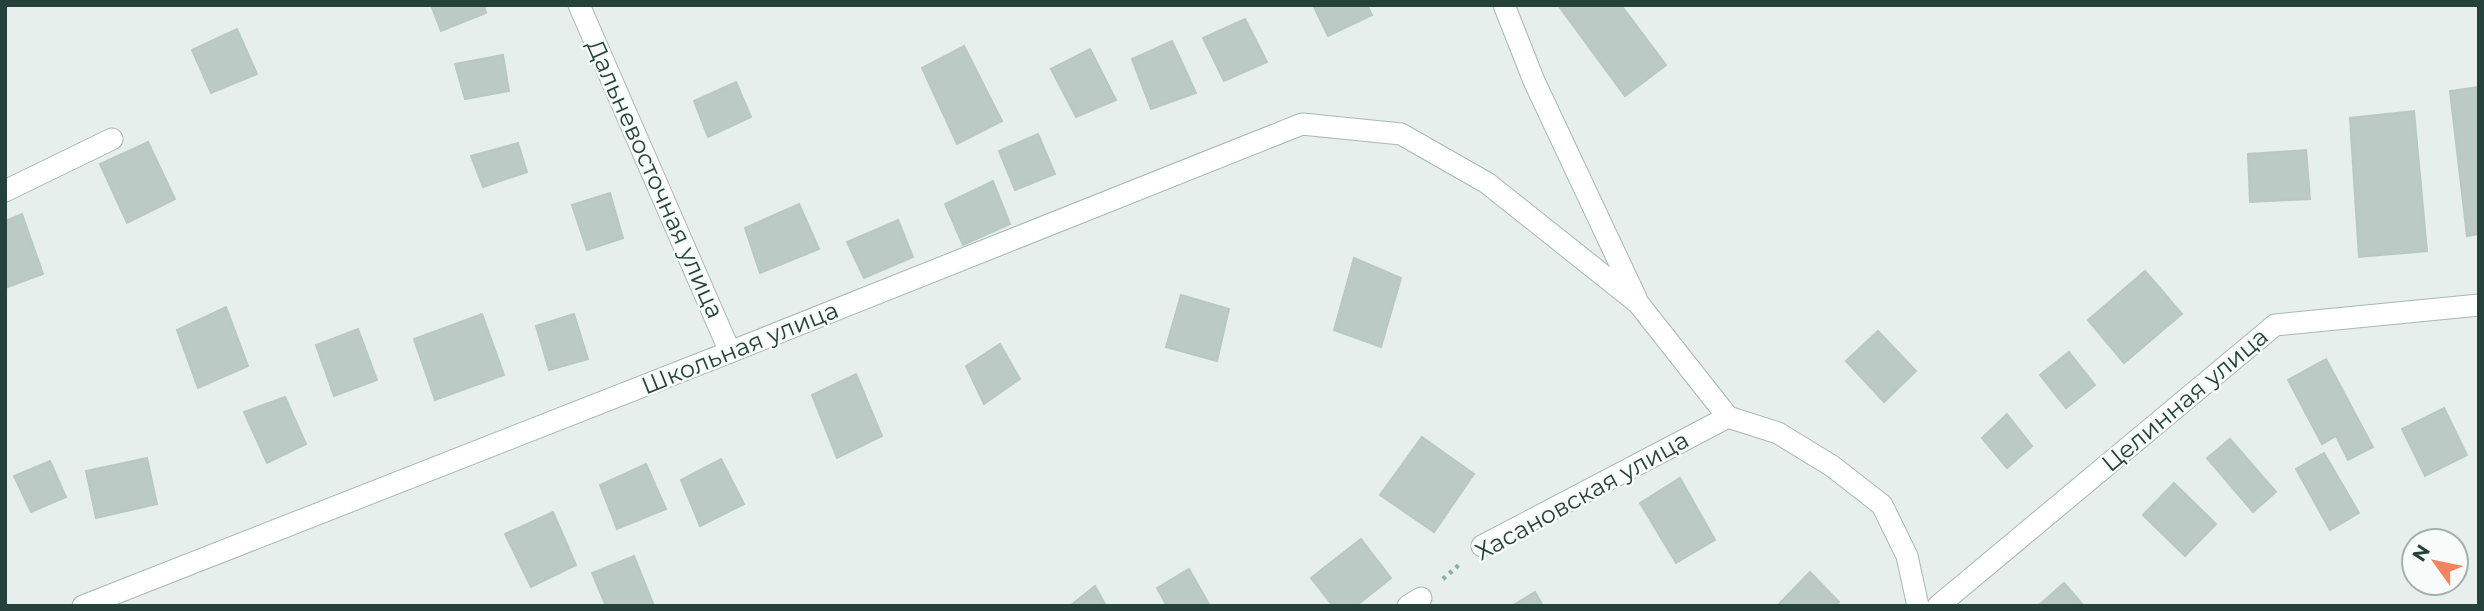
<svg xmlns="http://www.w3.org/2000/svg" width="2484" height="611" viewBox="0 0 2484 611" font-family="Montserrat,sans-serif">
  <rect width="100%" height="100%" fill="#e6efeb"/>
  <!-- building -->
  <g fill="#bbcac4" stroke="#b8c9c2" stroke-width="2">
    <polygon points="431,5 484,5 486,13 441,31"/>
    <polygon points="1313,5 1367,5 1372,15 1328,36"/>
    <polygon points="1558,5 1621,5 1666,65 1625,96"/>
    <polygon points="1245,19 1267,62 1224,81 1203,38"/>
    <polygon points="237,29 257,74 211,93 192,50"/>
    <polygon points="1172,41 1196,93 1151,109 1132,59"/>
    <polygon points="964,46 1002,121 957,144 922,68"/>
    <polygon points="1090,49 1116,100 1076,117 1051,69"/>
    <polygon points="503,55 509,91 465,99 455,64"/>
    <polygon points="736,82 751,117 708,137 694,101"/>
    <polygon points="2479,87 2479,234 2467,236 2450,91"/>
    <polygon points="2414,111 2427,251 2359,257 2350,118"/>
    <polygon points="1038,134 1055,174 1015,190 999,151"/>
    <polygon points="148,142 175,199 127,223 100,164"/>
    <polygon points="518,143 527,172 483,187 471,156"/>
    <polygon points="2306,150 2310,199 2250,202 2248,154"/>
    <polygon points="993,181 1010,224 963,245 945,204"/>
    <polygon points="610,193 623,238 587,250 572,205"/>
    <polygon points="799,204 819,249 760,273 745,228"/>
    <polygon points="22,214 43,274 5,288 5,221"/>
    <polygon points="898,220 913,257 864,278 847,242"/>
    <polygon points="1354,258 1401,278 1381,347 1334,330"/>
    <polygon points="2145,271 2182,314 2124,363 2088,320"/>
    <polygon points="1181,295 1229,309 1217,361 1166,347"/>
    <polygon points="226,307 248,366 198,388 177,330"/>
    <polygon points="482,314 504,375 435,400 414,339"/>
    <polygon points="574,314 588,359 549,370 536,326"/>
    <polygon points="358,329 377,380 334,396 316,345"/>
    <polygon points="1878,331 1916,371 1884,402 1846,361"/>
    <polygon points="1000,344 1020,379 984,404 966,366"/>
    <polygon points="2069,352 2095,385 2066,408 2040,375"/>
    <polygon points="2326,359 2373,447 2348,460 2336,436 2322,444 2288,380"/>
    <polygon points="856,374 882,436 837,458 812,395"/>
    <polygon points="285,397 306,444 267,463 244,412"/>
    <polygon points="2444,408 2467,455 2425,476 2402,429"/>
    <polygon points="2007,414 2032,446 2007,468 1982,438"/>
    <polygon points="1422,437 1474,474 1434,532 1380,495"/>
    <polygon points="2230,439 2276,492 2253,512 2207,458"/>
    <polygon points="2324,453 2359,513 2330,530 2296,469"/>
    <polygon points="147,458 157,504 96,518 86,471"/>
    <polygon points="721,459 744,504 700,526 681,480"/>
    <polygon points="50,461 66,497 31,512 14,476"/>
    <polygon points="646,464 666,509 617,529 600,485"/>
    <polygon points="1680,478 1715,540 1676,563 1640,503"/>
    <polygon points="2174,483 2216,524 2185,556 2143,515"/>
    <polygon points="553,512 576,565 531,587 505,534"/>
    <polygon points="1361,539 1391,578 1356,606 1333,606 1311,578"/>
    <polygon points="634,556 654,606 606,606 592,573"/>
    <polygon points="1189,569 1210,606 1167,606 1157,588"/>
    <polygon points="1810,572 1839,602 1835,606 1777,606"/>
    <polygon points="2064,583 2084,606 2038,606"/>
    <polygon points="1095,586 1106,606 1070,606"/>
    <polygon points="1535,592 1543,606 1512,606"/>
  </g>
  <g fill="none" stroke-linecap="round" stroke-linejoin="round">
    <defs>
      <g id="minor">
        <polyline points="579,5 730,352"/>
        <polyline points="1504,5 1534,81 1636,298"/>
        <polyline points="5,191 112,139"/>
        <polyline points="1482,546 1728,417"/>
        <polyline points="83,606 730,352 1302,124 1401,134 1487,183 1638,303 1728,417 1778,433 1832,466 1882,505 1907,556 1918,606"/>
        <polyline points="1408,606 1421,598"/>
        <polyline points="1938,606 2275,325 2479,305"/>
      </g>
    </defs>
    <!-- minor casing -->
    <use href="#minor" stroke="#a8b8b2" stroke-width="23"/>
    <!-- path -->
    <polyline stroke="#86b3a5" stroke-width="4.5" stroke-dasharray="3.5 5" stroke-linecap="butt" points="1443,579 1460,564"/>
    <!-- minor -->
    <use href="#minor" stroke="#fff" stroke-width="21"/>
  </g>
  <g text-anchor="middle" stroke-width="5" stroke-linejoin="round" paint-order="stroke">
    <!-- street labels -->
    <g font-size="24" fill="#24423a" stroke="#f7fbf9">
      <text transform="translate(655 179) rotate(66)" y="8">Дальневосточная улица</text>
      <text transform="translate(740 348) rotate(-22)" y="8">Школьная улица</text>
      <text transform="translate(2185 400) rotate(-40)" y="8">Целинная улица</text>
      <text transform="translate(1582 496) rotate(-29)" y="8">Хасановская улица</text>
    </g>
  </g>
  <!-- border -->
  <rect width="2484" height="611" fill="none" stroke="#24423a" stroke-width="14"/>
  <!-- north arrow -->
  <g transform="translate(2435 562) rotate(303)"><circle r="33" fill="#f7fbf9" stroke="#a3b1ad" stroke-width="2"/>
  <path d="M0-5L12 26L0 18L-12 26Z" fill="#f4845f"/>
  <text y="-10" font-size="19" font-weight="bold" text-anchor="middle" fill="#24423a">N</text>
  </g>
</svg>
